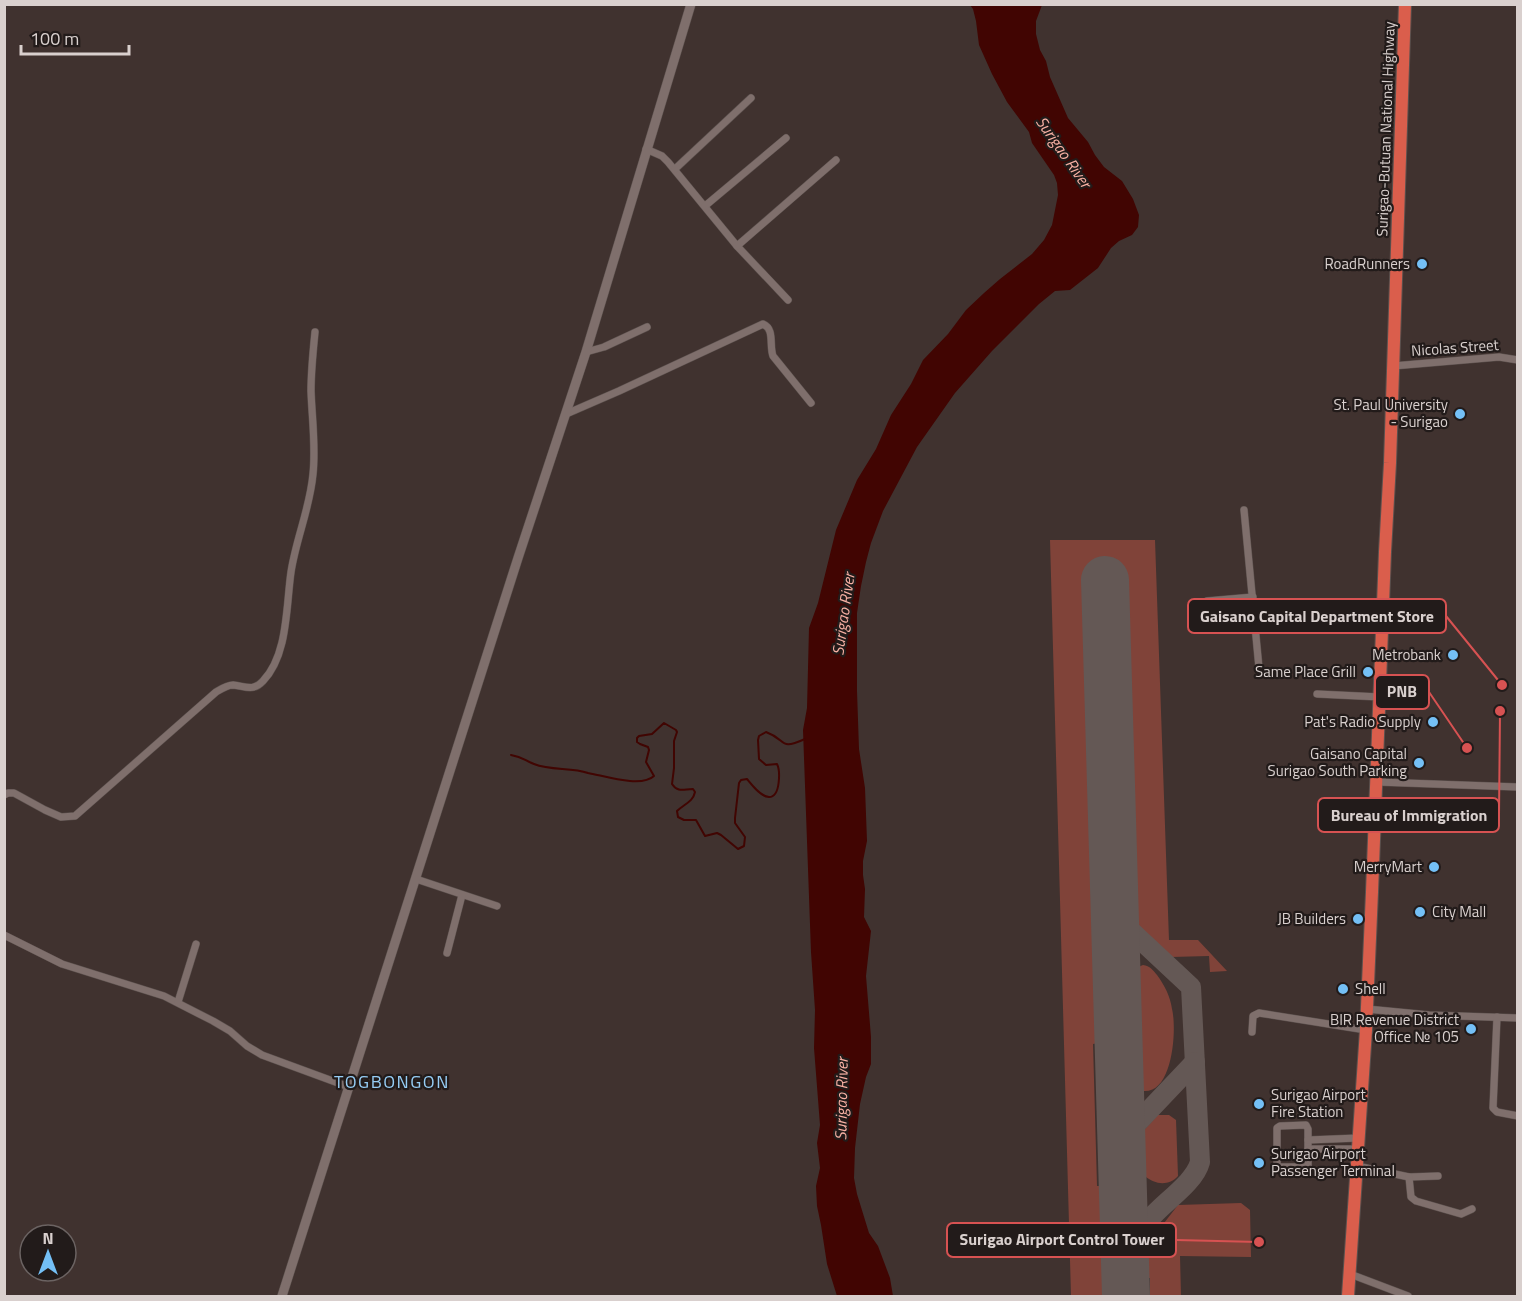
<svg xmlns="http://www.w3.org/2000/svg" width="1522" height="1301" viewBox="0 0 1522 1301" font-family="'Titillium Web',sans-serif">
  <rect width="100%" height="100%" fill="#40322f"/>
  <!-- green -->
  <g fill="#804339">
    <polygon points="1050,540 1155,540 1169,940 1198,940 1227,971 1210,972 1209,956 1171,957 1132,920 1123,580 1085,581 1098,1043 1093,1044 1097,1186 1106,1186 1109,1280 1102,1280 1102,1296 1071,1296"/>
    <path d="M1143,965C1150,966 1153,970 1157,975C1165,986 1170,996 1172,1009C1177,1029 1173,1094 1143,1091L1141,1043L1136,1042L1134,972L1136,968Z"/>
    <path d="M1158,1115H1169L1176,1120L1178,1176C1169,1186 1155,1185 1145,1176L1144,1130Z"/>
    <polygon points="1241,1203 1250,1210 1251,1257 1180,1256 1181,1296 1150,1296 1150,1278 1142,1278 1142,1264 1148,1264 1147,1245 1178,1205"/>
  </g>
  <!-- water -->
  <polygon fill="#410502" points="970,5 1042,5 1036,21 1036,34 1040,50 1046,61 1050,77 1068,118 1088,142 1095,155 1104,167 1122,181 1133,199 1139,215 1138,227 1132,235 1119,241 1111,248 1098,268 1070,290 1055,291 1039,304 992,351 955,393 917,447 883,511 871,543 866,562 861,586 857,613 857,691 859,749 865,788 867,841 863,861 863,875 865,889 864,917 871,931 866,976 871,1037 871,1064 866,1077 860,1104 855,1148 854,1178 857,1194 869,1233 878,1246 890,1278 893,1296 837,1296 827,1264 821,1225 817,1206 816,1186 820,1168 817,1143 820,1125 814,1048 815,1010 811,952 803,730 807,708 809,628 818,603 836,530 857,480 876,449 891,415 911,384 923,360 948,334 966,310 984,293 1000,279 1032,254 1044,240 1052,225 1058,195 1057,183 1054,175 1032,143 1029,132 1007,102 992,74 979,45 976,21 973,9"/>
  <g fill="none" stroke-linecap="round" stroke-linejoin="round">
    <!-- stream -->
    <path stroke="#410502" stroke-width="2" d="M511,755C523,757 524,760 534,764C551,771 571,767 588,773C605,776 641,788 654,776L646,762L649,750L648,747L640,744L637,742V738L639,736L652,734L664,723L676,730L677,732L674,741V768L672,784C678,793 684,789 693,789L695,792C693,802 684,804 677,811L678,817L684,820H696L705,836L717,833L721,835L738,849L744,846L745,837L735,823V818L739,783L741,780L747,779C752,785 761,797 769,797C781,797 780,770 777,764L766,765L759,759L758,740L759,736L766,732C788,740 778,751 805,739"/>
    <!-- taxiway -->
    <g stroke="#645855" stroke-width="20">
      <path d="M1115,916L1191,987L1200,1162C1194,1184 1162,1203 1148,1221C1138,1234 1131,1248 1125,1263"/>
      <polyline points="1121,1140 1195,1062"/>
    </g>
    <!-- runway -->
    <polyline stroke="#645855" stroke-width="48" points="1105,580 1126,1296"/>
    <defs>
      <g id="street">
        <polyline points="646,149 662,156 668,162 737,246 788,300"/>
        <polyline points="675,169 751,98"/>
        <polyline points="705,206 786,138"/>
        <polyline points="737,246 836,160"/>
        <polyline points="586,352 604,347 647,327"/>
        <polyline points="1393,366 1499,357 1518,360"/>
        <path d="M566,414L619,391L763,324C775,329 769,345 773,356L811,403"/>
        <polyline points="1244,510 1259,668"/>
        <polyline points="1207,601 1253,597"/>
        <polyline points="1255,622 1384,608"/>
        <polyline points="1317,694 1380,697"/>
        <polyline points="1377,782 1518,787"/>
        <path d="M4,795L8,793H14L45,810L61,817L75,816L216,692C221,689 227,685 233,685C245,686 253,692 263,681C288,655 286,607 291,572C296,539 310,508 313,474C316,446 312,419 311,391C311,371 313,352 315,332"/>
        <polyline points="416,879 497,906"/>
        <polyline points="4,935 62,964 164,996 213,1021 230,1031 247,1046 262,1055 349,1087"/>
        <polyline points="447,953 462,895"/>
        <polyline points="178,1002 196,944"/>
        <polyline points="1367,1009 1429,1015 1518,1018"/>
        <polyline points="1497,1017 1493,1108 1497,1112 1518,1116"/>
        <polyline points="1252,1032 1253,1016 1259,1013 1366,1030"/>
        <polygon points="1306,1125 1308,1129 1308,1167 1277,1167 1277,1128 1280,1126"/>
        <polyline points="1308,1140 1358,1138"/>
        <polyline points="1308,1149 1358,1149"/>
        <polyline points="1357,1166 1409,1177 1438,1176"/>
        <polyline points="1409,1177 1411,1197 1416,1201 1461,1214 1472,1209"/>
        <polyline points="1350,1274 1408,1296"/>
      </g>
      <polyline id="secondary" points="282,1296 518,558 586,352 691,4"/>
      <polyline id="highway" points="1348,1296 1366,1030 1372,892 1385,552 1390,463 1405,4"/>
    </defs>
    <!-- street casing -->
    <use href="#street" stroke="#5c514e" stroke-width="8"/>
    <!-- secondary casing -->
    <use href="#secondary" stroke="#5c514e" stroke-width="10"/>
    <!-- highway casing -->
    <use href="#highway" stroke="#5c514e" stroke-width="14"/>
    <!-- street -->
    <use href="#street" stroke="#7f6f6c" stroke-width="7"/>
    <!-- secondary -->
    <use href="#secondary" stroke="#7f6f6c" stroke-width="9"/>
    <!-- highway -->
    <use href="#highway" stroke="#da5e4c" stroke-width="12"/>
  </g>
  <!-- markers -->
  <g fill="#74c0f6" stroke="#221b1a" stroke-width="2">
    <circle cx="1422" cy="264" r="6"/>
    <circle cx="1460" cy="414" r="6"/>
    <circle cx="1453" cy="655" r="6"/>
    <circle cx="1368" cy="672" r="6"/>
    <circle cx="1433" cy="722" r="6"/>
    <circle cx="1419" cy="763" r="6"/>
    <circle cx="1434" cy="867" r="6"/>
    <circle cx="1420" cy="912" r="6"/>
    <circle cx="1358" cy="919" r="6"/>
    <circle cx="1343" cy="989" r="6"/>
    <circle cx="1471" cy="1029" r="6"/>
    <circle cx="1259" cy="1104" r="6"/>
    <circle cx="1259" cy="1163" r="6"/>
  </g>
  <g text-anchor="middle" stroke-width="4.5" stroke-linejoin="round" paint-order="stroke">
    <!-- street labels -->
    <g font-size="15" fill="#d9d0ce" stroke="#221b1a">
      <text transform="translate(1386 129) rotate(-88)" y="5">Surigao-Butuan National Highway</text>
      <text transform="translate(1455 348) rotate(-4)" y="5">Nicolas Street</text>
    </g>
    <!-- poi labels -->
    <g font-size="15" fill="#d9d0ce" stroke="#221b1a" text-anchor="end">
      <text x="1410" y="269">RoadRunners</text>
      <text x="1448" y="410">St. Paul University<tspan x="1448" dy="17">- Surigao</tspan></text>
      <text x="1441" y="660">Metrobank</text>
      <text x="1356" y="677">Same Place Grill</text>
      <text x="1421" y="727">Pat's Radio Supply</text>
      <text x="1407" y="759">Gaisano Capital<tspan x="1407" dy="17">Surigao South Parking</tspan></text>
      <text x="1422" y="872">MerryMart</text>
      <text x="1432" y="917" text-anchor="start">City Mall</text>
      <text x="1346" y="924">JB Builders</text>
      <text x="1355" y="994" text-anchor="start">Shell</text>
      <text x="1459" y="1025">BIR Revenue District<tspan x="1459" dy="17">Office № 105</tspan></text>
      <text x="1271" y="1100" text-anchor="start">Surigao Airport<tspan x="1271" dy="17">Fire Station</tspan></text>
      <text x="1271" y="1159" text-anchor="start">Surigao Airport<tspan x="1271" dy="17">Passenger Terminal</tspan></text>
    </g>
    <!-- water labels -->
    <g font-size="16" font-style="italic" fill="#f9b1a4" stroke="#221b1a">
      <text transform="translate(1064 152) rotate(55)" y="6">Surigao River</text>
      <text transform="translate(843 614) rotate(-82)" y="6">Surigao River</text>
      <text transform="translate(841 1099) rotate(-89)" y="6">Surigao River</text>
    </g>
    <!-- quarter labels -->
    <g font-size="18" letter-spacing="1.5" fill="#96cdf5" stroke="#221b1a">
      <text x="392" y="1088">TOGBONGON</text>
    </g>
  </g>
  <!-- callouts -->
  <path fill="none" stroke="#d75252" stroke-width="2" d="M1502 685L1446 616M1467 748L1429 692M1500 711L1499 815M1259 1242L1176 1240"/>
  <g fill="#d75252" stroke="#221b1a" stroke-width="2">
    <circle cx="1502" cy="685" r="6"/>
    <circle cx="1467" cy="748" r="6"/>
    <circle cx="1500" cy="711" r="6"/>
    <circle cx="1259" cy="1242" r="6"/>
  </g>
  <g fill="#221b1a" stroke="#d75252" stroke-width="2">
    <rect x="1188" y="599" width="258" height="34" rx="6"/>
    <rect x="1375" y="675" width="54" height="34" rx="6"/>
    <rect x="1318" y="798" width="181" height="34" rx="6"/>
    <rect x="947" y="1223" width="229" height="34" rx="6"/>
  </g>
  <g font-size="16" text-anchor="middle" font-weight="bold" fill="#d9d0ce">
    <text x="1317" y="622">Gaisano Capital Department Store</text>
    <text x="1402" y="697">PNB</text>
    <text x="1409" y="821">Bureau of Immigration</text>
    <text x="1062" y="1245">Surigao Airport Control Tower</text>
  </g>
  <!-- border -->
  <rect width="1522" height="1301" fill="none" stroke="#d9d0ce" stroke-width="12"/>
  <!-- north arrow -->
  <g transform="translate(48 1253)"><circle r="28" fill="#221b1a" stroke="#6b6362" stroke-width="1.5"/>
  <path d="M0-4.5L10 22L0 15L-10 22Z" fill="#74c0f6"/>
  <text y="-9" font-size="16" font-weight="bold" text-anchor="middle" fill="#d9d0ce">N</text>
  </g>
  <!-- scale -->
  <path d="M21 45v9h108v-9" fill="none" stroke="#d9d0ce" stroke-width="3"/>
  <text x="30" y="45" font-size="18" fill="#d9d0ce" stroke="#221b1a" stroke-width="4.5" paint-order="stroke">100 m</text>
</svg>
